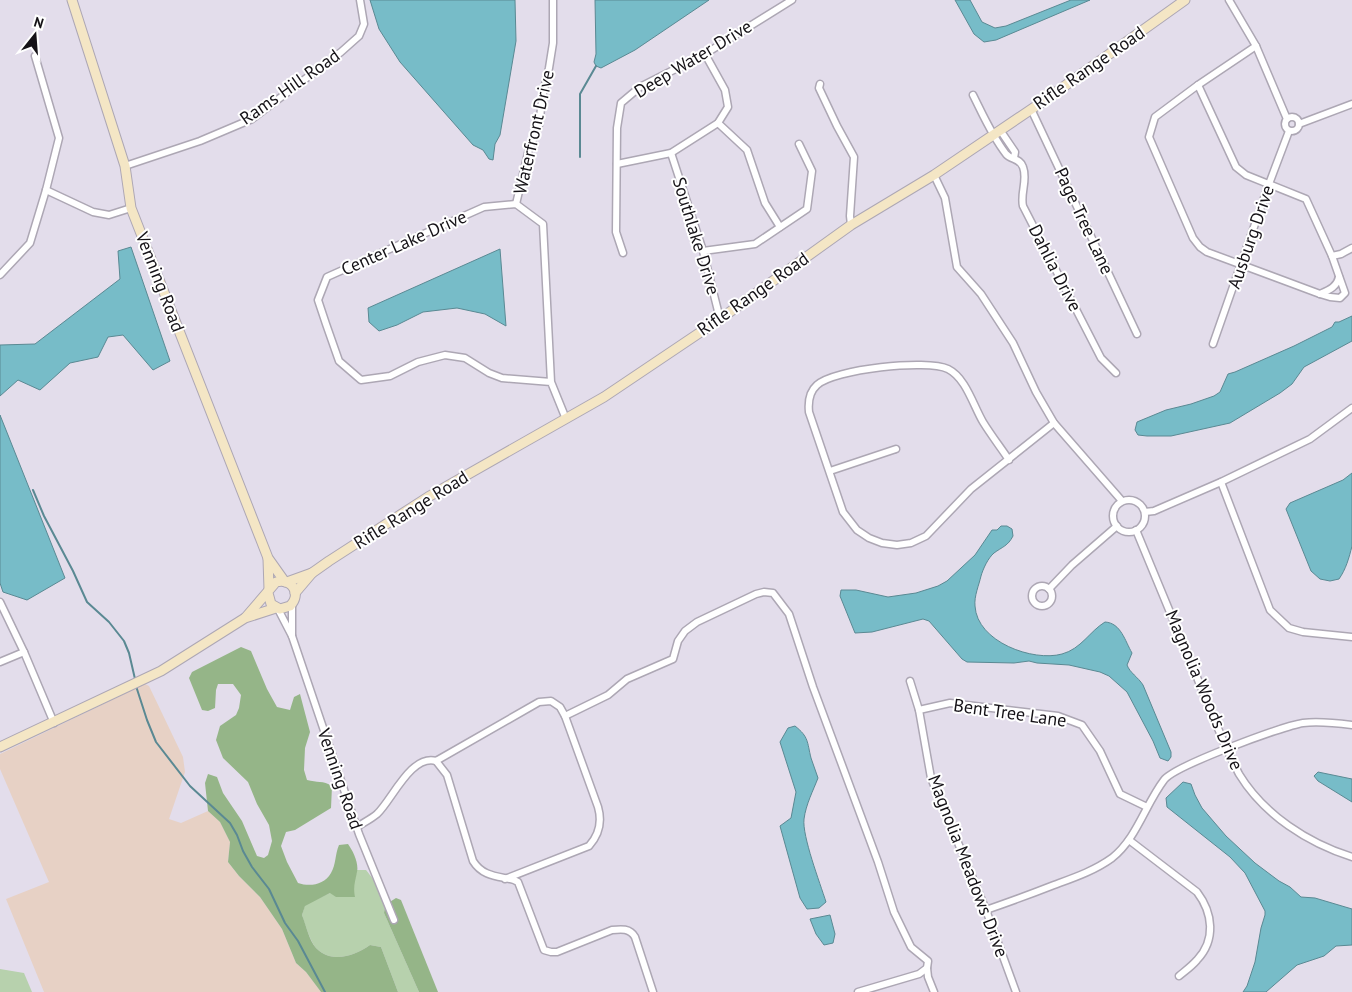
<svg xmlns="http://www.w3.org/2000/svg" width="1352" height="992" viewBox="0 0 1352 992" font-family="'PT Sans',sans-serif">
  <rect width="100%" height="100%" fill="#e3ddeb"/>
  <!-- industrial -->
  <polygon fill="#e7d1c5" points="145,684 149,686 183,757 185,772 169,819 181,823 208,811 220,822 230,842 228,862 239,876 260,897 282,929 296,963 306,972 321,992 44,992 6,899 49,882 0,769 0,754"/>
  <!-- green -->
  <g fill="#b7d1ad">
    <path d="M357,870H366C376,882 386,897 384,913L419,992H398L381,947L370,945C354,956 332,964 316,948C310,941 305,924 302,915L305,905L330,893L353,887Z"/>
    <polygon points="0,969 24,973 32,992 0,992"/>
  </g>
  <!-- forest -->
  <g fill="#95b588">
    <path d="M241,647L251,651L267,689L277,707L290,710L294,697L300,694L310,732L305,748L304,770L307,780C317,783 323,780 332,786L331,808L295,830L286,832L281,846L287,862L298,883C310,887 324,885 331,873C336,865 335,854 339,845L348,844C353,851 359,863 357,872C355,882 353,887 355,897H336L330,893L305,906L302,915C306,925 309,940 316,948C332,964 354,956 370,945L381,947L398,992H321L306,972L296,963L282,929L260,897L239,876L228,862L230,842L220,822L208,811L205,783L208,774L217,777L223,793L242,821L257,856L264,858L268,855L272,841L269,825L257,804L248,782L223,758L216,740L220,726L236,715L239,708L241,695L233,684H218L216,690L215,708L208,711L202,710L189,678L192,672Z"/>
    <polygon points="396,898 401,900 438,992 419,992 384,913 385,905"/>
  </g>
  <!-- water -->
  <g fill="#77bcc8" stroke="#5a8993">
    <polygon points="370,0 515,0 516,41 500,135 495,144 493,160 489,159 483,150 473,145 400,62 379,29"/>
    <polygon points="595,0 709,0 635,50 601,68 596,66 594,62 596,54"/>
    <polygon points="955,0 970,0 982,22 995,28 1006,26 1071,0 1090,0 996,40 984,42 974,34"/>
    <polygon points="131,247 170,361 153,370 123,335 108,337 98,357 70,363 40,390 18,380 0,396 0,345 35,344 120,279 118,251"/>
    <polygon points="500,249 506,326 485,314 457,308 423,312 397,325 379,331 369,322 368,308"/>
    <polygon points="1352,316 1352,341 1304,367 1292,384 1280,393 1230,423 1171,436 1147,436 1138,435 1135,430 1137,422 1166,410 1191,404 1214,396 1220,392 1228,374 1235,372 1294,346 1332,327 1335,322 1339,322"/>
    <polygon points="0,415 65,578 27,600 3,592 0,583"/>
    <path d="M1352,473V546C1349,558 1346,569 1339,579L1330,581L1320,579L1311,571L1286,509L1290,503L1343,480Z"/>
    <path d="M1001,526H1007L1012,529L1013,536C1008,546 1002,547 994,553C988,558 983,569 981,576C979,585 974,596 975,606C977,642 1033,662 1062,654C1081,649 1090,631 1105,622C1121,623 1125,641 1132,653L1127,665C1130,673 1138,677 1143,685L1171,752V757L1168,761L1160,758L1153,741L1127,692L1109,676L1100,672L1069,665L1037,663L1029,661L1014,663L967,662L962,659L929,621L923,619L872,632L855,633L840,596L841,590H856L888,597L916,593L938,586L947,581L975,555L992,530H997Z"/>
    <path d="M795,726C809,737 807,742 811,758C813,765 816,771 818,778C813,791 806,804 804,819C802,836 820,883 826,902L819,908L807,909L800,898L780,826L791,818L796,792L780,742L788,728Z"/>
    <polygon points="1318,772 1352,779 1352,802 1318,781 1314,776"/>
    <polygon points="1183,782 1191,784 1195,795 1202,808 1226,836 1255,863 1279,881 1290,887 1301,897 1315,898 1352,909 1352,945 1336,946 1324,956 1297,965 1266,992 1243,992 1247,986 1255,962 1261,928 1265,915 1265,911 1245,873 1230,857 1167,807 1166,798"/>
    <polygon points="830,915 835,934 833,943 824,945 816,934 810,919"/>
  </g>
  <g fill="none" stroke-linecap="round" stroke-linejoin="round">
    <!-- stream -->
    <g stroke="#5a8993" stroke-width="2">
      <polyline points="580,157 580,94 596,66"/>
      <polyline points="33,490 44,516 73,571 87,602 109,622 124,641 129,653 135,679"/>
      <polyline points="136,686 147,720 156,742 190,786 230,823 237,835 243,851 252,867 269,889 285,923 298,941 325,992"/>
    </g>
    <defs>
      <g id="minor">
        <polyline points="1229,0 1256,46 1287,119"/>
        <polyline points="1256,46 1198,85 1155,117 1149,137 1193,238 1200,247 1207,252 1320,294 1330,297 1340,298 1345,293 1332,256"/>
        <polyline points="820,84 819,88 837,126 854,157 850,216 851,225"/>
        <polyline points="1198,85 1236,167 1246,175 1306,199 1332,256 1341,254 1352,248"/>
        <path d="M973,95C983,115 992,136 1006,154C1011,160 1020,158 1023,167C1028,180 1020,193 1023,206L1101,358L1116,373"/>
        <polyline points="1031,109 1137,334"/>
        <circle cx="1292" cy="124" r="7"/>
        <polyline points="718,123 747,150 765,203 780,227"/>
        <polyline points="1299,124 1352,104"/>
        <polyline points="1000,130 1015,152 1014,158"/>
        <polyline points="671,153 703,251 720,319"/>
        <polyline points="617,164 671,153 718,123 728,107 725,90 705,54"/>
        <polyline points="125,166 200,141 252,119 341,52 359,36 364,24 360,0"/>
        <polyline points="934,175 945,198 957,267 981,294 1013,343 1036,392 1054,423 1122,501"/>
        <polyline points="46,190 93,212 109,215 131,208"/>
        <polyline points="516,204 529,149 539,125 543,93 549,68 553,43 553,0"/>
        <polyline points="703,251 755,244 807,209 812,171 799,144"/>
        <polyline points="623,253 616,232 617,128 621,103 640,87 705,54 792,0"/>
        <polyline points="0,275 30,243 46,190 59,138 35,56"/>
        <path d="M1320,294C1329,290 1337,287 1339,277"/>
        <polyline points="1213,344 1269,184 1289,131"/>
        <polyline points="551,382 502,378 489,373 465,358 445,355 418,362 390,376 361,380 339,361 326,324 318,300 327,277 484,207 516,204 543,224 551,382 566,419"/>
        <path d="M1009,460C1001,448 991,435 983,422C973,405 966,378 948,369C927,359 834,369 817,385C809,392 808,402 809,412L843,512L857,530L869,538L882,543L897,545L911,543L926,536L971,489L1054,423"/>
        <polyline points="830,471 896,449"/>
        <polyline points="1221,482 1270,610 1289,628 1303,632 1352,637"/>
        <circle cx="1129" cy="516" r="16"/>
        <polyline points="1145,512 1154,511 1221,482 1310,439 1352,408"/>
        <path d="M1136,530L1227,750C1231,758 1235,766 1239,774C1264,815 1308,843 1352,857"/>
        <circle cx="1042" cy="596" r="10"/>
        <polyline points="1049,589 1072,565 1117,526"/>
        <polyline points="0,602 24,652 54,723"/>
        <polyline points="278,609 292,636 292,605"/>
        <polyline points="292,636 359,834 394,920"/>
        <polyline points="0,662 24,652"/>
        <polyline points="910,681 919,710 931,778 986,910 1016,992"/>
        <polyline points="919,710 950,703 1058,716 1082,725 1100,751 1120,794 1147,807"/>
        <polyline points="565,716 608,695 627,679 673,659 678,641 685,631 697,622 756,594 764,592 773,593 789,614 813,687 878,862 894,912 911,947 928,961 927,968 919,974 858,992"/>
        <path d="M436,761L447,775L473,861C483,877 498,876 514,880L518,882L544,950L551,952H557L612,930C621,929 630,928 635,937L653,992"/>
        <path d="M357,827C363,823 371,819 377,814C392,800 411,754 436,761L539,702L551,701L560,707L565,716L598,807C602,821 599,835 589,846L505,879"/>
        <path d="M1129,840L1197,892C1213,913 1216,940 1197,960C1192,966 1185,971 1179,976"/>
        <path d="M986,910C1009,902 1031,894 1054,885C1073,878 1094,871 1112,858C1137,838 1145,805 1164,780C1174,766 1283,726 1303,723C1320,721 1336,723 1352,725"/>
        <polyline points="927,968 928,977 934,992"/>
      </g>
      <g id="secondary">
        <polyline points="72,0 125,166 131,208 268,558 285,582"/>
        <polyline points="268,559 269,589"/>
        <polyline points="287,582 312,573"/>
        <polyline points="295,593 312,573 329,561 428,497 604,397 720,319 851,225 934,175 1045,100 1185,0"/>
        <path d="M246,617L276,582C292,578 302,594 290,606L280,609L271,604L268,593"/>
        <polyline points="0,747 161,671 245,618 276,608"/>
      </g>
    </defs>
    <!-- minor casing -->
    <use href="#minor" stroke="#ada7b4" stroke-width="9"/>
    <!-- secondary casing -->
    <use href="#secondary" stroke="#ada7b4" stroke-width="11"/>
    <!-- minor -->
    <use href="#minor" stroke="#fff" stroke-width="6"/>
    <!-- secondary -->
    <use href="#secondary" stroke="#f4e6c5" stroke-width="9"/>
  </g>
  <g text-anchor="middle" stroke-width="4" stroke-linejoin="round" paint-order="stroke">
    <!-- street labels -->
    <g font-size="18" fill="#151217" stroke="#fff">
      <text transform="translate(693 59) rotate(-31)" y="6">Deep Water Drive</text>
      <text transform="translate(1089 68) rotate(-35)" y="6">Rifle Range Road</text>
      <text transform="translate(290 87) rotate(-35)" y="6">Rams Hill Road</text>
      <text transform="translate(534 132) rotate(-77)" y="6">Waterfront Drive</text>
      <text transform="translate(1084 221) rotate(65)" y="6">Page Tree Lane</text>
      <text transform="translate(696 236) rotate(73)" y="6">Southlake Drive</text>
      <text transform="translate(1251 237) rotate(-71)" y="6">Ausburg Drive</text>
      <text transform="translate(404 243) rotate(-24)" y="6">Center Lake Drive</text>
      <text transform="translate(1055 268) rotate(63)" y="6">Dahlia Drive</text>
      <text transform="translate(160 282) rotate(69)" y="6">Venning Road</text>
      <text transform="translate(753 294) rotate(-35)" y="6">Rifle Range Road</text>
      <text transform="translate(411 510) rotate(-32)" y="6">Rifle Range Road</text>
      <text transform="translate(1204 690) rotate(67)" y="6">Magnolia Woods Drive</text>
      <text transform="translate(1010 713) rotate(8)" y="6">Bent Tree Lane</text>
      <text transform="translate(340 779) rotate(71)" y="6">Venning Road</text>
      <text transform="translate(968 866) rotate(69)" y="6">Magnolia Meadows Drive</text>
    </g>
  </g>
  <!-- north arrow -->
  <g transform="translate(35 35) rotate(17)" stroke="#ffffff" stroke-width="4" paint-order="stroke">
  <path d="M0-4L9 19L0 12L-9 19Z" fill="#151217"/>
  <text y="-8" font-size="14" font-weight="bold" text-anchor="middle" fill="#151217">N</text>
  </g>
</svg>
